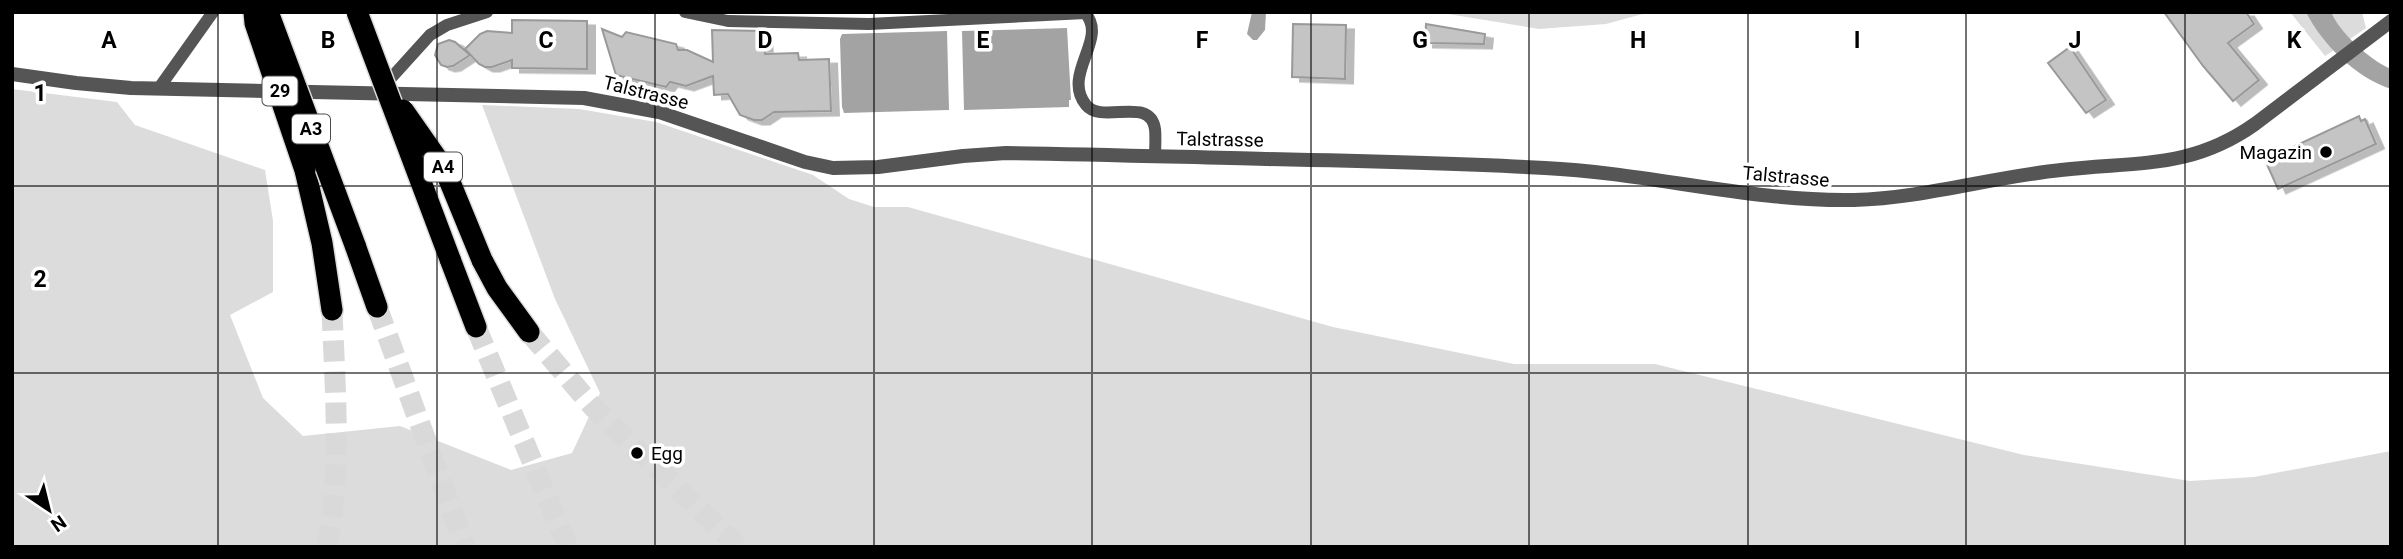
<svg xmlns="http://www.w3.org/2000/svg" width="2403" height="559" viewBox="0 0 2403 559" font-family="Roboto,sans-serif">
  <defs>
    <filter id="shadow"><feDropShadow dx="8" dy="4.5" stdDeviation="0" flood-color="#0004"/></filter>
  </defs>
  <rect width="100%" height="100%" fill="#fff"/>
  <!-- green -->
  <g fill="#dcdcdc">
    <polygon points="1436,12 1650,12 1606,24 1539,29"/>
    <polygon points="2290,12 2362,12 2366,28 2325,56"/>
    <polygon points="12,89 117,102 135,125 265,170 273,221 273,292 230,315 263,398 303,436 400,426 511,470 572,453 600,393 555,299 482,105 579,109 656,122 813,175 849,199 874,207 908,207 1333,327 1514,364 1655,364 2024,455 2190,481 2254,477 2391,451 2391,547 12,547"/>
  </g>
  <!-- water -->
  <g fill="#a3a3a3">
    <polygon points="1252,12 1266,12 1265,30 1257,40 1253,40 1247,34"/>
    <path d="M2306,12H2331C2339,32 2371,61 2391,69V89C2355,77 2322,44 2306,12Z"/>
    <polygon points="1067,28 1071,100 1069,100 1069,107 964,110 962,31"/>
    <polygon points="947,31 949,110 844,113 842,107 840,39 842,34"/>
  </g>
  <!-- building -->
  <g fill="#c4c4c4" stroke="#999" stroke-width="2" filter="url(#shadow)">
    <polygon points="2164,12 2246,12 2254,24 2228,43 2259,80 2233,101 2203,66"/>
    <polygon points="512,20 587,21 587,69 512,68 512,60 492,67 485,67 479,64 465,49 480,34 487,31 512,33"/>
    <polygon points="1293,24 1346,25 1345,79 1292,77"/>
    <polygon points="1426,24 1485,34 1484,44 1425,43"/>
    <polygon points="602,29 622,37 626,32 676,44 678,50 687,50 713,62 712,30 764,31 765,54 798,53 799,60 829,59 831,111 774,112 762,120 754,120 740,115 728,94 714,95 713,76 686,86 670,82 666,87 616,75"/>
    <polygon points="449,40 455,42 470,55 453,66 447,67 441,65 435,55 438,44"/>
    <polygon points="2070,47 2106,100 2086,113 2048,63"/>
    <polygon points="2359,116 2361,121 2365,119 2376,144 2278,189 2265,160"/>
  </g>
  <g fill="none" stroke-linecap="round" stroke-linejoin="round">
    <!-- highway-tunnel -->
    <g stroke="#d9d9d9" stroke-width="21" stroke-dasharray="21 10" stroke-linecap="butt">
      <polyline points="377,307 465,547"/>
      <polyline points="476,327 568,547"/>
      <polyline points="529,332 594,408 739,547"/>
      <path d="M327,547C342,469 335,389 332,310"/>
    </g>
    <defs>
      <g id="highway">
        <polyline points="305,170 322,243 332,310"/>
        <polyline points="355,245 377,307"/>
        <polyline points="450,259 476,327"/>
        <polyline points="482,260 497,288 529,332"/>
      </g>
    </defs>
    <!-- highway casing -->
    <use href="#highway" stroke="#dbdbdb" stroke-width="24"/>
    <!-- lane -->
    <g stroke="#555" stroke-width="12">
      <path d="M685,12L728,21L869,24L1085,13C1109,39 1061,74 1086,105C1102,125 1150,95 1155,129C1156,138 1155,148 1155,157"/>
      <polyline points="159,88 213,12"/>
      <polyline points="382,88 430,35 447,25 487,12"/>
    </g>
    <!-- street -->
    <path stroke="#555" stroke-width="14" d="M12,74L76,83L131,88L584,98L659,112L805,162L833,168L878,167L963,156L1006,153C1093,154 1180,157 1266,159C1359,161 1453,163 1545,168C1649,173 1751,202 1854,200C1924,198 1992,177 2061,170C2136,161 2190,170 2255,124L2391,21"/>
    <!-- highway -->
    <use href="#highway" stroke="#000" stroke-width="21"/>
    <defs>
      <g id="highway-bridge">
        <polyline points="254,12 255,23 305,170"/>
        <polyline points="268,12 355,245"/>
        <polyline points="357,12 450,259"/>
        <polyline points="403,110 445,170 482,260"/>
      </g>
    </defs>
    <!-- highway-bridge casing -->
    <use href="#highway-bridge" stroke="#dbdbdb" stroke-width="24" stroke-linecap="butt"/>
    <!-- highway-bridge -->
    <use href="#highway-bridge" stroke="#000" stroke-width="21"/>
  </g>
  <!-- grid -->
  <path fill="none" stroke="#000" stroke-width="2" stroke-opacity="0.55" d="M218,12V547M437,12V547M655,12V547M874,12V547M1092,12V547M1311,12V547M1529,12V547M1748,12V547M1966,12V547M2185,12V547M12,186H2391M12,373H2391"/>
  <!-- markers -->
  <g fill="#000" stroke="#fff" stroke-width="2.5">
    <circle cx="2326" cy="152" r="7"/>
    <circle cx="637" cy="453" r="7"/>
  </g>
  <g text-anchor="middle" stroke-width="7" stroke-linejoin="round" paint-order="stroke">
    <!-- shield labels -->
    <g fill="#fff" stroke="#4c4c4c" stroke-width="2">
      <rect x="262.5" y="76.5" width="35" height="29" rx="5"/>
      <rect x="292" y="114.5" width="38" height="29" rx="5"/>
      <rect x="424" y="152.5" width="38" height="29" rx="5"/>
    </g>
    <g font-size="18" font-weight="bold" fill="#000">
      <text x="280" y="97">29</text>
      <text x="311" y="135">A3</text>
      <text x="443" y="173">A4</text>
    </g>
    <!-- street labels -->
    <g font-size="19" fill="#000" stroke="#fff">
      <text transform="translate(646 92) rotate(14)" y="7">Talstrasse</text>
      <text transform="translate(1220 139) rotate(1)" y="7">Talstrasse</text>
      <text transform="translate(1786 176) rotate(5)" y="7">Talstrasse</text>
    </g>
    <!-- poi labels -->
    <g font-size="19" fill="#000" stroke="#fff" text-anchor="end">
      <text x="2312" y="159">Magazin</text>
      <text x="651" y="460" text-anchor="start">Egg</text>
    </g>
  </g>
  <g font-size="23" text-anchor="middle" font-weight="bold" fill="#000" stroke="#fff" stroke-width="7" stroke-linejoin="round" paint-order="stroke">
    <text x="109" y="48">A</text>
    <text x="328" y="48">B</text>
    <text x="546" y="48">C</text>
    <text x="765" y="48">D</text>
    <text x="983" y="48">E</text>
    <text x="1202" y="48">F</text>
    <text x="1420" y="48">G</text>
    <text x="1638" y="48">H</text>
    <text x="1857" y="48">I</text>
    <text x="2075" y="48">J</text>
    <text x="2294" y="48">K</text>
    <text x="40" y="101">1</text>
    <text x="40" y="287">2</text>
  </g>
  <!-- border -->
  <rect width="2403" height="559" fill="none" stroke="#000000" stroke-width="28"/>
  <!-- north arrow -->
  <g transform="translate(49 510) rotate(145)" stroke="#ffffff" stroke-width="5" paint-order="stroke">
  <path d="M0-5L12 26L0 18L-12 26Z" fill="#000000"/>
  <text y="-10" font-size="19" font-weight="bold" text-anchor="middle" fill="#000000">N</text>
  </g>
</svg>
